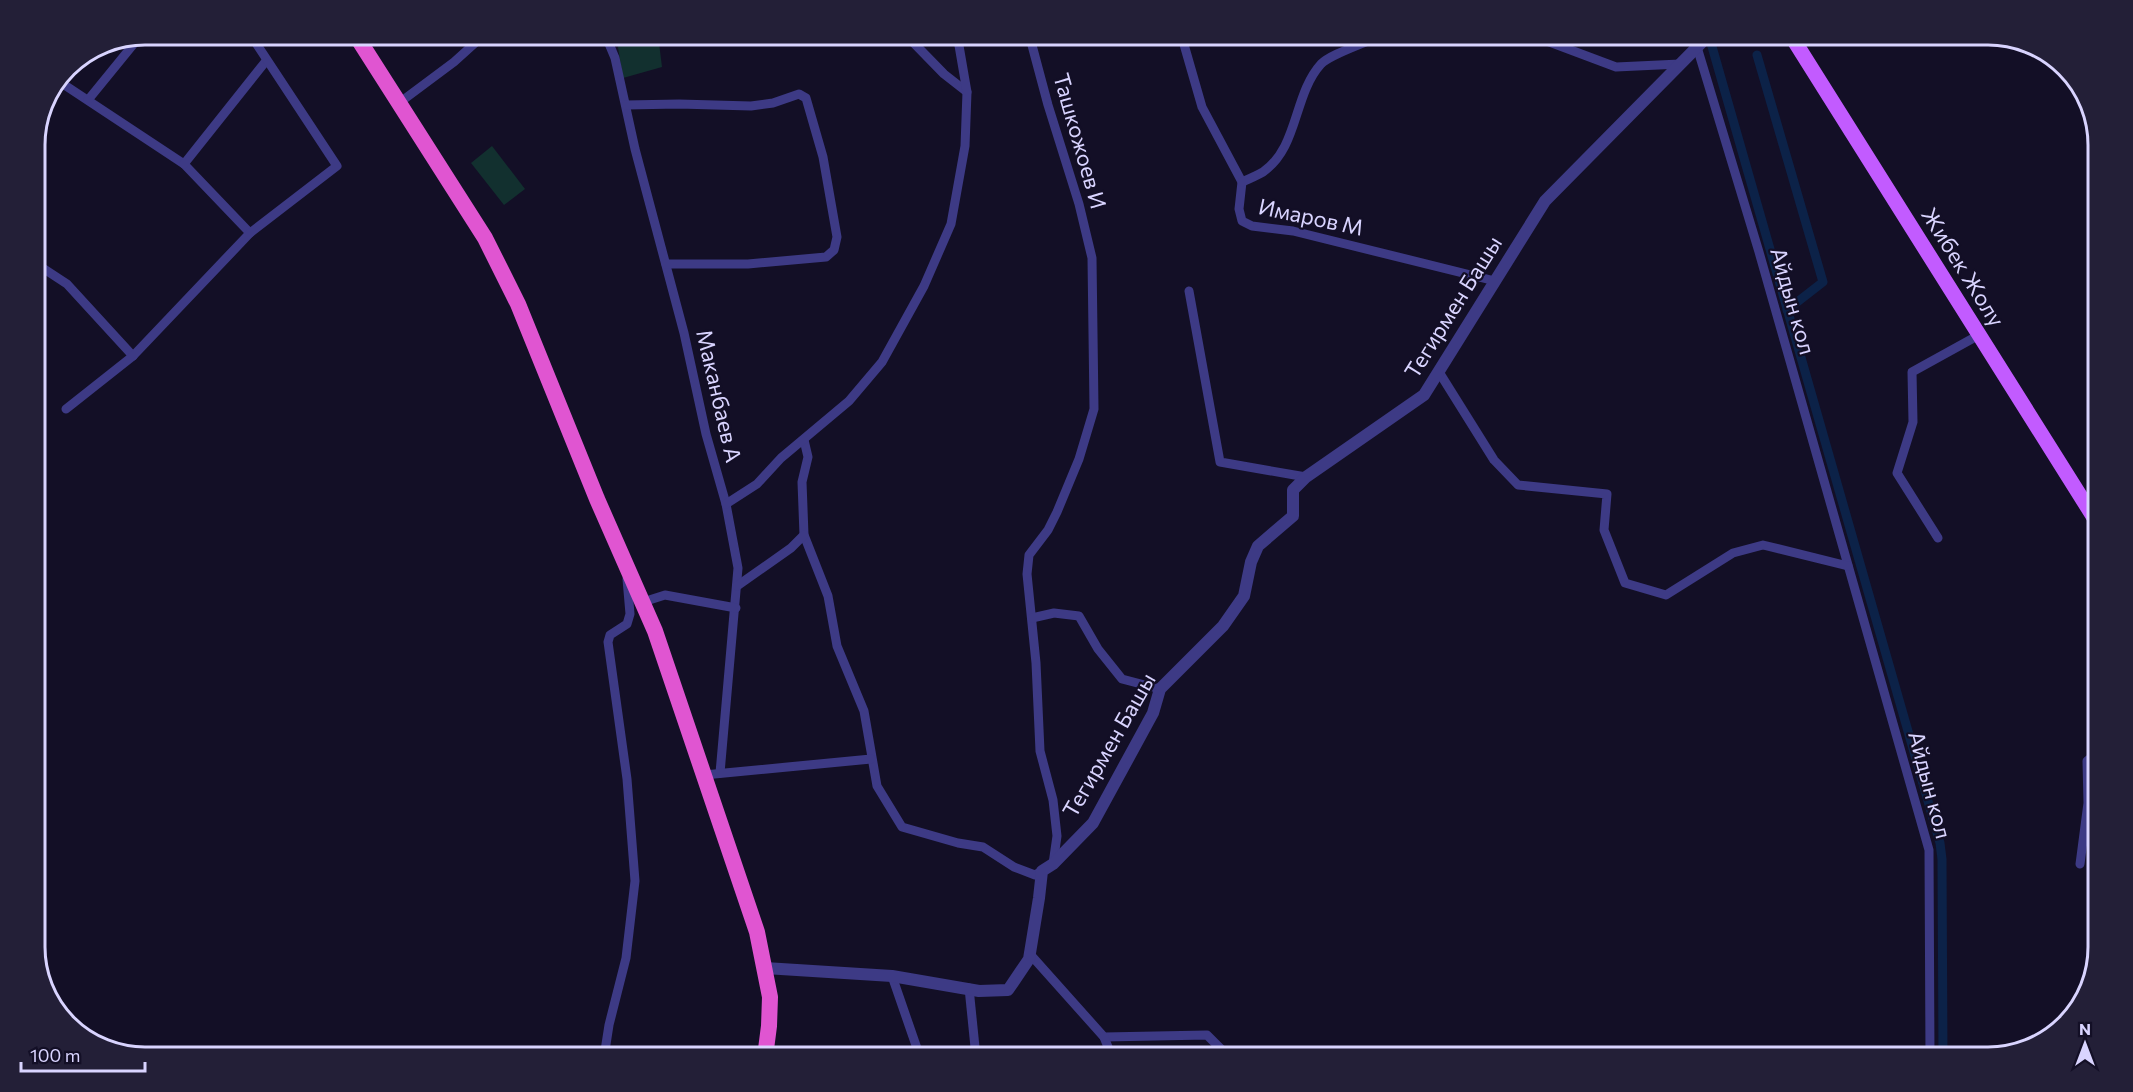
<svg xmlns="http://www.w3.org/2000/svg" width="2133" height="1092" viewBox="0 0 2133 1092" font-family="Commissioner,sans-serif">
  <rect width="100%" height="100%" fill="#130f26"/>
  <!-- green -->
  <g fill="#12302f">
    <polygon points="616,35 658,35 662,67 623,78"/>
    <polygon points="492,146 525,189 504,205 471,163"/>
  </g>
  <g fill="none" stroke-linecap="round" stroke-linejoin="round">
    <!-- canal -->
    <g stroke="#0c2248" stroke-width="9">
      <polyline points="1711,43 1940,843 1942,859 1943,1057"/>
      <polyline points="1757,55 1823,282 1787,310"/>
    </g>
    <!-- minor -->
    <g stroke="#3d3a85" stroke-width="9">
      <polyline points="605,34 615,58 635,149 684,333 706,434 726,504 738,568 720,773"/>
      <polyline points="905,34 944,74 967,92"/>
      <polyline points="1029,34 1048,105 1079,204 1092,258 1094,409 1079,459 1057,512 1048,530 1029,555 1027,574 1036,663 1040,751 1053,800 1057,836 1053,864"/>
      <polyline points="1181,34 1202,107 1242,182 1239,209 1242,221 1252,226 1293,231 1495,281"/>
      <polyline points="1528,34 1616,67 1680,64"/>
      <polyline points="1697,47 1759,252 1929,850 1930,1057"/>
      <polyline points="60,82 184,164 250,233"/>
      <polyline points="88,100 141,35"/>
      <polyline points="399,103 454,62 485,34"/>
      <polyline points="626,105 679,104 751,106 773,103 799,94 806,98 823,157 837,237 834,250 826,257 748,264 666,264"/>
      <polyline points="184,164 266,61"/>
      <path d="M1242,182C1249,179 1256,176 1263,172C1299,147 1293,95 1321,64C1332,53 1367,43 1383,34"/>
      <polyline points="35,263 67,284 133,356"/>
      <polyline points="1189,291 1220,462 1306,477"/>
      <polyline points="1439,372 1494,460 1518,485 1607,494 1604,530 1625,583 1666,595 1733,553 1763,545 1848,566"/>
      <polyline points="66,409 133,356 250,233 337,166 250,34"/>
      <polyline points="804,440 808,457 802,482 804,535 828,596 837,646 864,711 877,786 902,827 958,843 983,847 1014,867 1035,875 1042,871"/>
      <polyline points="726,504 757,484 781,458 849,401 882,362 924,286 951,224 965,146 967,92 957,34"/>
      <polyline points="1938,538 1897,473 1913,422 1912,372 1979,335"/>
      <polyline points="737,586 791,548 804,535"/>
      <polyline points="643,602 665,595 736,608"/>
      <polyline points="1032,618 1054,613 1079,616 1098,649 1122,679 1160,689"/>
      <polyline points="704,775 871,759"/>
      <polyline points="2080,864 2088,803 2087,761 2098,752"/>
      <polyline points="1029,953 1104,1037 1207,1035 1229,1057"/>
      <polyline points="892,976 920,1057"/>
      <polyline points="969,988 976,1057"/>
      <polyline points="1104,1037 1112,1057"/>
      <polyline points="604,1057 609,1025 626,958 635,881 627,779 608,642 610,635 627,624 630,614 627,579"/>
    </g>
    <!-- tertiary -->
    <polyline stroke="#3d3a85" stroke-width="12" points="765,968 892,976 979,991 1008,990 1029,959 1039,898 1042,871 1053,864 1093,823 1153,713 1160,689 1223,626 1244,596 1251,562 1258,546 1293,516 1293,490 1306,477 1424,395 1545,201 1710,34"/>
    <!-- primary -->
    <polyline stroke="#c25bff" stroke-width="15" points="1790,34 2098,524"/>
    <!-- trunk -->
    <polyline stroke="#e055d1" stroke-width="16" points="355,34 485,238 518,304 597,499 655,631 757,932 770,997 769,1026 765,1057"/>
  </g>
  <g text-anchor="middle" stroke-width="4.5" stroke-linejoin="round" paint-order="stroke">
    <!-- street labels -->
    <g font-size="22" fill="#d9d4ff" stroke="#130f26">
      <text transform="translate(1080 141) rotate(74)" y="8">Ташкожоев И</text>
      <text transform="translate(1311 217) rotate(12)" y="8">Имаров М</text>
      <text transform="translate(1963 267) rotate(58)" y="8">Жибек Жолу</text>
      <text transform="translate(1793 301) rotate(74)" y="8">Айдын кол</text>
      <text transform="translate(1453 307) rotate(-58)" y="8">Тегирмен Башы</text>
      <text transform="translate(719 396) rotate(77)" y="8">Маканбаев А</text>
      <text transform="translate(1109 745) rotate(-60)" y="8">Тегирмен Башы</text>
      <text transform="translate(1930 785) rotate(75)" y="8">Айдын кол</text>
    </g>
  </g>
  <!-- crop -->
  <path d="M0 0H2133V1092H0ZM145 45H1988A100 100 0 0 1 2088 145V947A100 100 0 0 1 1988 1047H145A100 100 0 0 1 45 947V145A100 100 0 0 1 145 45Z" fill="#231f37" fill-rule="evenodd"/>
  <path fill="none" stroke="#d9d4ff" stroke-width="3" d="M145 45H1988A100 100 0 0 1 2088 145V947A100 100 0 0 1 1988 1047H145A100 100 0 0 1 45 947V145A100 100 0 0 1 145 45Z"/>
  <!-- north arrow -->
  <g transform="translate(2085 1044)" stroke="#130f26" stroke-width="4.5" paint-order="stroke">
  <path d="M0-4.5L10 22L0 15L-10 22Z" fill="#d9d4ff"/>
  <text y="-9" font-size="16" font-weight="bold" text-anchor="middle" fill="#d9d4ff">N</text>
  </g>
  <!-- scale -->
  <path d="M21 1062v9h124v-9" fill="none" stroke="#d9d4ff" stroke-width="3"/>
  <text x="30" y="1062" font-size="18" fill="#d9d4ff" stroke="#130f26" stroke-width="4.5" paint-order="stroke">100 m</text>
</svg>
